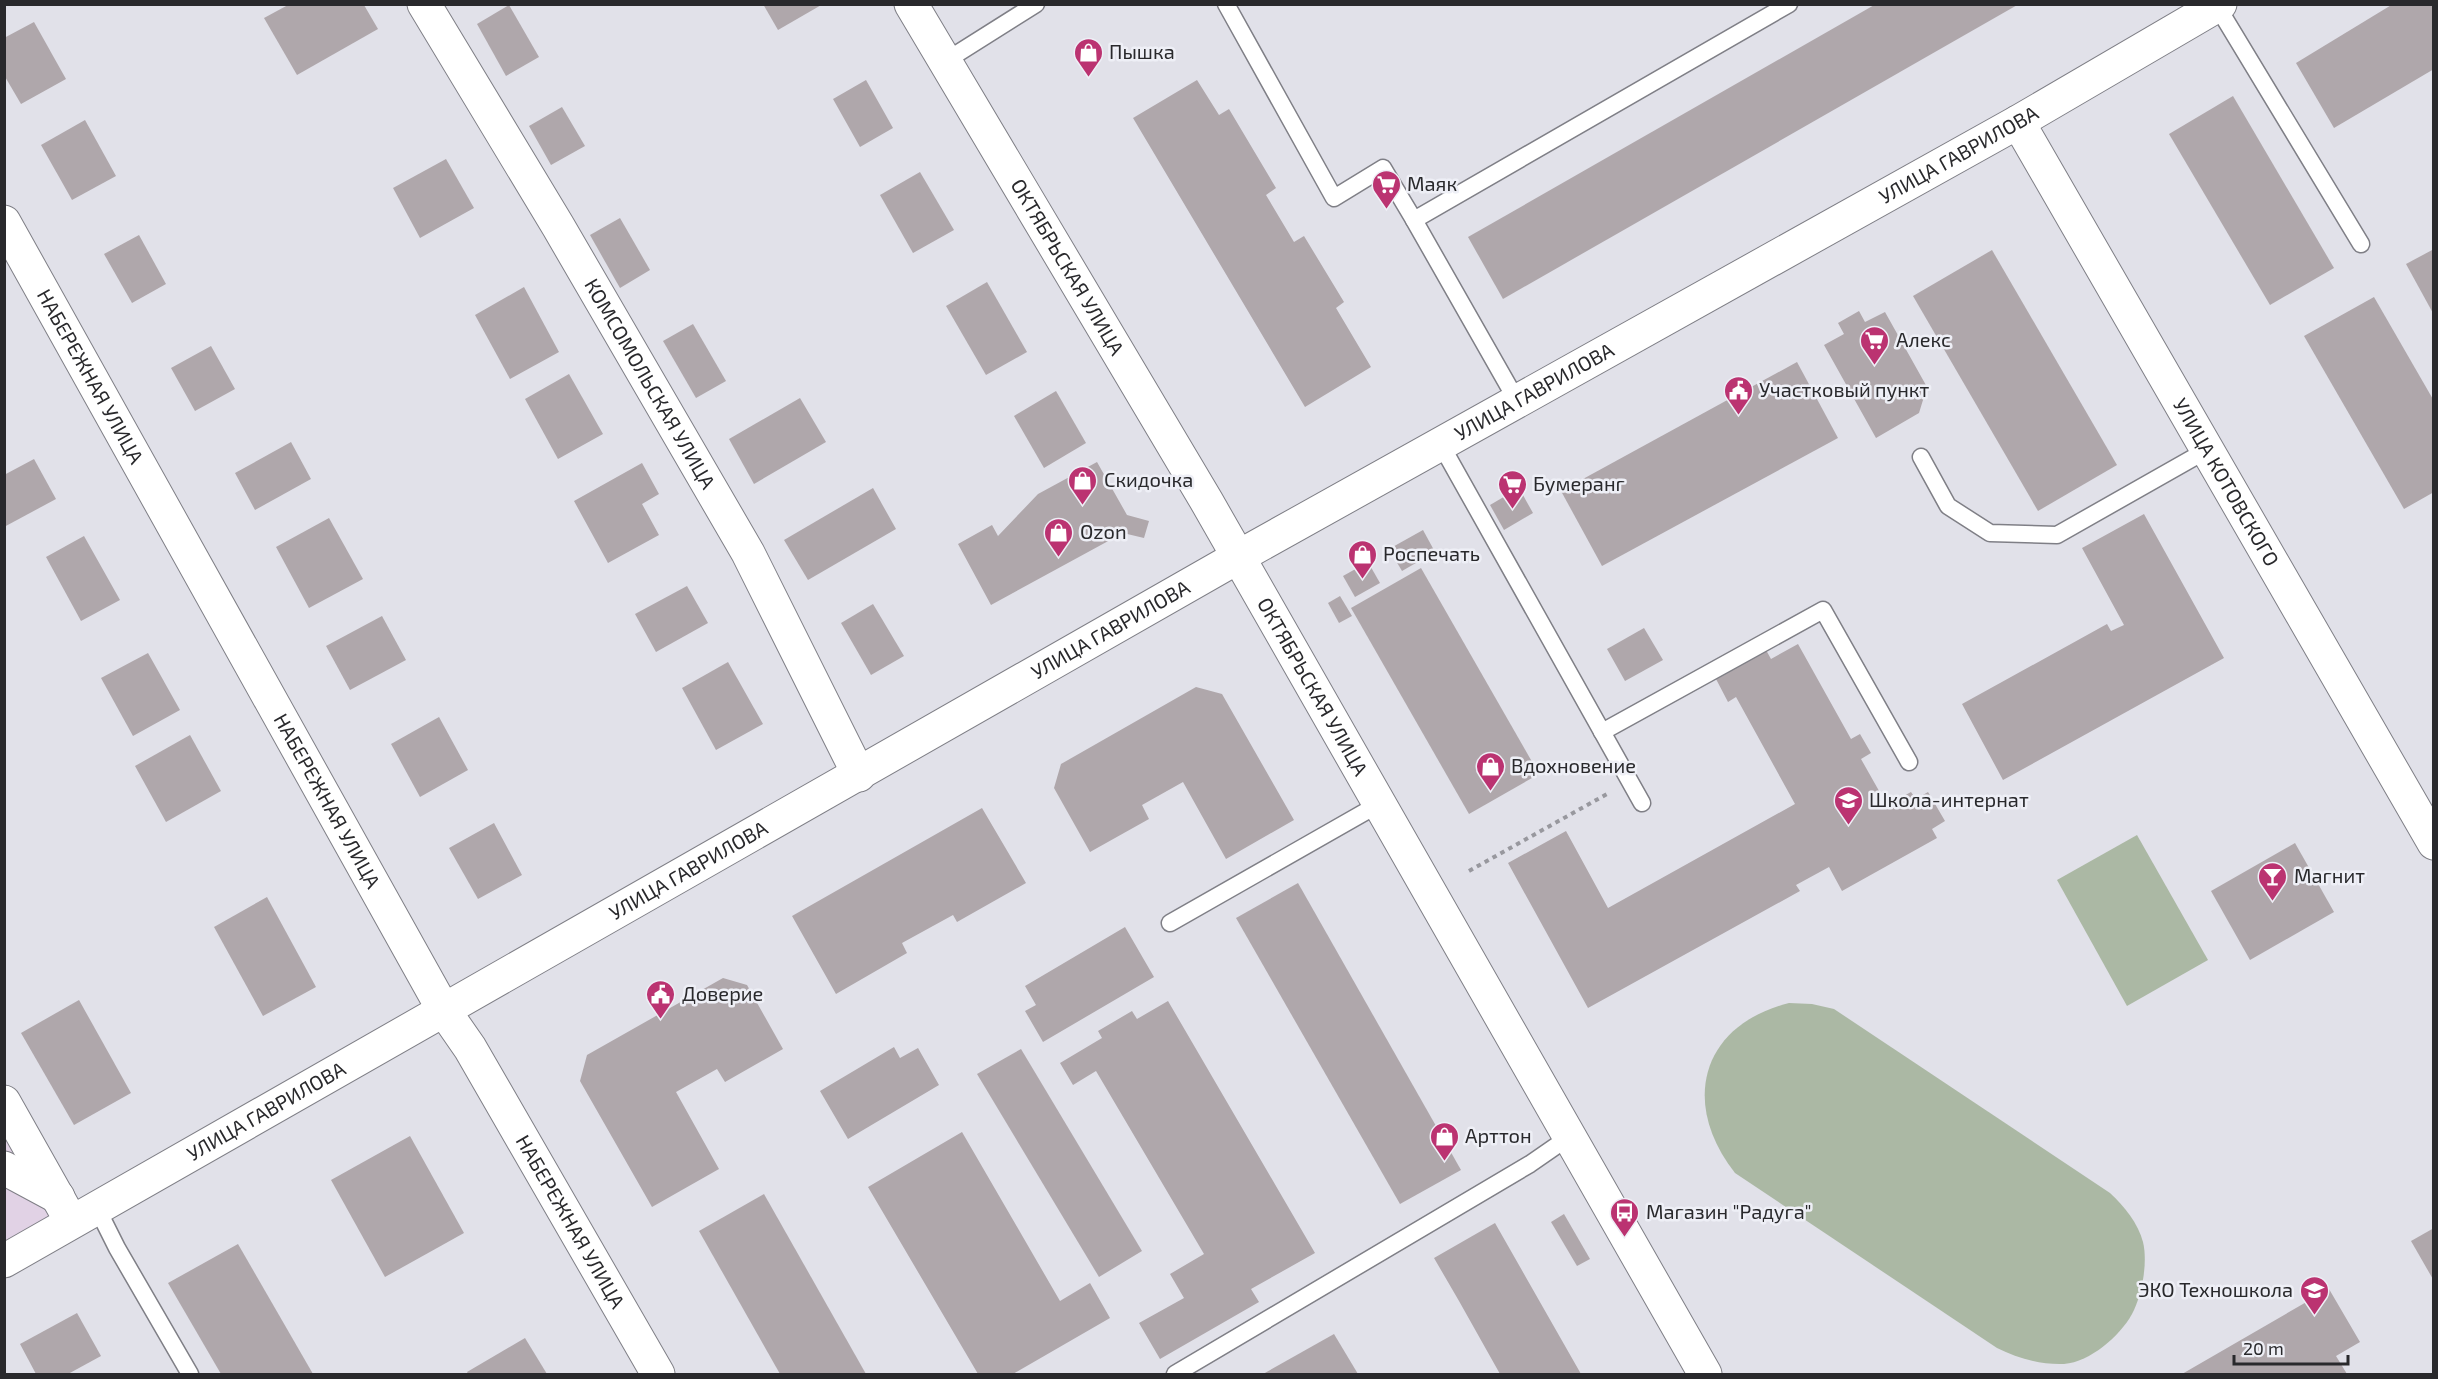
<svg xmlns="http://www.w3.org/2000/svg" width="2438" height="1379" viewBox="0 0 2438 1379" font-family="'Exo 2',sans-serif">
  <rect width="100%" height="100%" fill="#e1e1e9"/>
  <!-- commercial -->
  <polygon fill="#e1d2e5" points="4,1102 71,1221 4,1261"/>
  <!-- green -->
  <g fill="#abb8a4">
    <polygon points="2137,835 2208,960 2127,1006 2057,880"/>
    <path d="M1789,1003L1812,1004L1834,1009L2110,1193C2124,1206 2138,1223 2143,1242C2148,1263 2142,1295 2132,1314C2120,1336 2090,1362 2064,1364C2041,1365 2017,1358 1997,1348L1735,1173C1680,1103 1701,1025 1789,1003Z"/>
  </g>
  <!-- building -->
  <g fill="#afa7ab">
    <polygon points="763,4 823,4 778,30"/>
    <polygon points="1876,4 2019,4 1503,299 1468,237"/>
    <polygon points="2393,4 2434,4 2434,69 2334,128 2296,63"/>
    <polygon points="288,5 364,5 378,29 297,75 264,18"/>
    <polygon points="509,5 539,57 506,76 477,24"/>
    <polygon points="34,22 66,79 21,104 4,75 4,38"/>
    <polygon points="866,80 893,128 860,147 833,99"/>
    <polygon points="1197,80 1219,115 1229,109 1276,188 1266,195 1294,242 1304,236 1344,302 1336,308 1371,367 1305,407 1133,118"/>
    <polygon points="2233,96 2334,268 2270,305 2169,134"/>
    <polygon points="562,107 585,146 551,165 529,126"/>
    <polygon points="85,120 116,176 72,200 41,145"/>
    <polygon points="446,159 474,208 420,238 393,188"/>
    <polygon points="920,172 954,230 913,253 880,195"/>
    <polygon points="620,218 650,270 620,288 590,235"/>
    <polygon points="139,235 166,284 132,303 104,254"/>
    <polygon points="2434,249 2434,315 2406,264"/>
    <polygon points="1992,250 2117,465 2038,511 1913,296"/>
    <polygon points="987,282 1027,352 986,375 946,306"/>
    <polygon points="524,287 559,352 510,379 475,315"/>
    <polygon points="2374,297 2434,401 2434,492 2404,509 2304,336"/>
    <polygon points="1859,311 1865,322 1885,312 1927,387 1919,413 1876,438 1824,345 1844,334 1838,323"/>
    <polygon points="693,324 726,381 696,398 663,341"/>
    <polygon points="211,346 235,389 195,411 171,368"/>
    <polygon points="1797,362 1838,438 1602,566 1561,491"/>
    <polygon points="569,374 603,434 558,459 525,399"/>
    <polygon points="1056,391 1086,443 1044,468 1014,416"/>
    <polygon points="800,398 826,442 754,484 729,439"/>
    <polygon points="291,442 311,479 255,510 235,473"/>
    <polygon points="34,459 56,499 4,527 4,475"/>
    <polygon points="1097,462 1127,515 1149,521 1144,538 1123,533 991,605 958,544 992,525 998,536 1038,494"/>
    <polygon points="642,463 659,494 642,504 659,535 608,563 574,501"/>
    <polygon points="873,488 896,529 808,580 784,540"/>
    <polygon points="1519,488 1533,513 1504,530 1490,505"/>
    <polygon points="2144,514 2224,658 2003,780 1962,704 2107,624 2111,631 2124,625 2082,548"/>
    <polygon points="329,518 363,579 309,608 276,547"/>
    <polygon points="1423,530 1435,552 1402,571 1389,549"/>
    <polygon points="84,536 120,600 81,621 46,557"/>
    <polygon points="1368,562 1380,583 1355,597 1343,576"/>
    <polygon points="1421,568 1539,774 1469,814 1351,608"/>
    <polygon points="687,586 708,623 656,652 635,614"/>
    <polygon points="1340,596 1352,616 1339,623 1328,603"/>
    <polygon points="873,604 904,656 871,675 841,623"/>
    <polygon points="382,616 406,660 350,690 326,646"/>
    <polygon points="1644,628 1663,660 1625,681 1607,649"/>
    <polygon points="1798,644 1851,739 1860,734 1871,753 1861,759 1887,805 1911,792 1916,799 1928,792 1945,821 1932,829 1937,838 1842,891 1829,867 1796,885 1800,891 1588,1008 1508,863 1566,831 1608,908 1795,804 1736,697 1728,702 1716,679 1766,650 1771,659"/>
    <polygon points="148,653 180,710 133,736 101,678"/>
    <polygon points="728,662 763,724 716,750 682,688"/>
    <polygon points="1196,687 1222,694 1294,820 1226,859 1183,782 1142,805 1149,819 1090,852 1054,788 1061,764"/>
    <polygon points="439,717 468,770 420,797 391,744"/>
    <polygon points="190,735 221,791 166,822 135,766"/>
    <polygon points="982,808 1026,883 957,922 953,915 902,943 907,953 836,994 792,916"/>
    <polygon points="494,823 522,875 478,899 449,848"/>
    <polygon points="2295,843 2334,912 2250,960 2211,891"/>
    <polygon points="1298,883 1461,1170 1400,1204 1236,918"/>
    <polygon points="267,897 316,987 263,1016 214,927"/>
    <polygon points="1125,927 1154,977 1043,1042 1025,1011 1036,1005 1025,986"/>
    <polygon points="723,978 747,985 783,1049 725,1082 717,1069 676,1092 719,1169 652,1207 580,1081 587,1055"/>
    <polygon points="79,1000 131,1093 74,1125 21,1033"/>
    <polygon points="1168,1001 1315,1253 1251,1289 1259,1302 1160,1359 1139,1323 1184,1298 1170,1274 1204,1254 1096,1071 1073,1085 1060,1063 1102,1038 1098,1031 1132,1011 1137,1019"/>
    <polygon points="894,1047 900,1058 918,1048 939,1085 848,1139 820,1091"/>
    <polygon points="1021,1049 1142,1251 1099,1277 977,1074"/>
    <polygon points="962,1132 1060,1301 1090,1283 1110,1318 1013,1374 978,1374 868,1187"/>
    <polygon points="410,1136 464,1233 385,1277 331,1180"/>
    <polygon points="764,1194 866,1374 780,1374 699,1231"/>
    <polygon points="1564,1214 1590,1259 1577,1266 1551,1222"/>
    <polygon points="1495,1223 1581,1374 1500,1374 1459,1301 1434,1258"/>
    <polygon points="2434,1228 2434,1281 2411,1241"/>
    <polygon points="238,1244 313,1374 221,1374 168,1283"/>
    <polygon points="2329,1289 2360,1342 2336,1356 2347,1374 2182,1374"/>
    <polygon points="77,1313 101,1356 68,1374 36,1374 20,1344"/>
    <polygon points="1334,1334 1358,1374 1263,1374"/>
    <polygon points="525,1338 547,1374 468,1374 467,1372"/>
  </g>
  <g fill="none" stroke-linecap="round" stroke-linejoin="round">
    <defs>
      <g id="lane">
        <polyline points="1226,4 1334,198 1383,168 1414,220 1789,4"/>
        <polyline points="2217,6 2361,244"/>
        <polyline points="944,62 1036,4"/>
        <polyline points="1414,220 1517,401"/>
        <polyline points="1440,443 1642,803"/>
        <polyline points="1921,457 1948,506 1990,533 2057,535 2207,450"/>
        <polyline points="1602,732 1823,610 1909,762"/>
        <polyline points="1170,923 1379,804"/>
        <polyline points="96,1206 117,1248 190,1374"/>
        <polyline points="1175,1374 1530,1164 1569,1137"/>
      </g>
      <g id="street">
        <path id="s1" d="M424,4L558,226L748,553L859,775"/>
        <path id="s2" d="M4,222L443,1009"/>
        <polyline points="4,1102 71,1221"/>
        <polyline points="4,1168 58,1197"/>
      </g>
      <g id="secondary">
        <path id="s3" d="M911,4L1207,502L1705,1374"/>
        <path id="s4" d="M2018,122L2434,843"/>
        <path id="s5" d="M443,1009L470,1048L658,1374"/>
        <path id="s6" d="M4,1261L1238,557L2018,122L2220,4"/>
      </g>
    </defs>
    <!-- lane casing -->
    <use href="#lane" stroke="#7f7f86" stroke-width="19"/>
    <!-- street casing -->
    <use href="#street" stroke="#7f7f86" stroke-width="35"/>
    <!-- secondary casing -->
    <use href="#secondary" stroke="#7f7f86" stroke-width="35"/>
    <!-- path -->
    <polyline stroke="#98989e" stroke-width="4" stroke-dasharray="4.5 4.5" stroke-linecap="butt" points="1469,871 1607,794"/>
    <!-- lane -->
    <use href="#lane" stroke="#fff" stroke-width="16"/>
    <!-- street -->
    <use href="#street" stroke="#fff" stroke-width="33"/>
    <!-- secondary -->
    <use href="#secondary" stroke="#fff" stroke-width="33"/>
  </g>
  <!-- icons -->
  <defs>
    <symbol id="shop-pin" viewBox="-11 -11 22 30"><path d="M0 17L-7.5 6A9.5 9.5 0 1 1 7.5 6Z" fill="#bb3371" stroke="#eeeff6"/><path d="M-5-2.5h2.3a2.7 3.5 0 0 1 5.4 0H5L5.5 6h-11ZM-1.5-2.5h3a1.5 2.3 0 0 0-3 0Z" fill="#fff"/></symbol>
    <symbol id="supermarket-pin" viewBox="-11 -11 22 30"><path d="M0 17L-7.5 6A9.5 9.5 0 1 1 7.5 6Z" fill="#bb3371" stroke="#eeeff6"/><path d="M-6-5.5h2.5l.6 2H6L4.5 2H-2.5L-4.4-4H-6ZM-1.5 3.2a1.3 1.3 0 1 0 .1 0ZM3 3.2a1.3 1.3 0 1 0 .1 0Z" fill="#fff"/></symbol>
    <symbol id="civic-pin" viewBox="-11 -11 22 30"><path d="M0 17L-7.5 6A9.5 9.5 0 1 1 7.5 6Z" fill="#bb3371" stroke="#eeeff6"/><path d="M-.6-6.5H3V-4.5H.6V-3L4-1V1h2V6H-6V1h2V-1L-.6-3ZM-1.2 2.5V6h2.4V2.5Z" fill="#fff"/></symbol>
    <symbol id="school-pin" viewBox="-11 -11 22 30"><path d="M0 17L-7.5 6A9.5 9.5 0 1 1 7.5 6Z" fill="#bb3371" stroke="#eeeff6"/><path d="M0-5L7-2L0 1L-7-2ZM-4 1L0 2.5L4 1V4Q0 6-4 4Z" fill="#fff"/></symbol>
    <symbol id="bar-pin" viewBox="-11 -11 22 30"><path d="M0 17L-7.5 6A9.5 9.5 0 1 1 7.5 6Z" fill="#bb3371" stroke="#eeeff6"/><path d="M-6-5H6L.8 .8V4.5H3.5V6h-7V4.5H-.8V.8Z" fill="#fff"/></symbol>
    <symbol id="bus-pin" viewBox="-11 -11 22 30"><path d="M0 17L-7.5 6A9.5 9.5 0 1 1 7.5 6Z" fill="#bb3371" stroke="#eeeff6"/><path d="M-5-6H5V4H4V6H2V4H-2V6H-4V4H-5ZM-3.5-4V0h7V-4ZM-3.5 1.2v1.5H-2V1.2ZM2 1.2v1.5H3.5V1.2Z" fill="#fff"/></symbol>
  </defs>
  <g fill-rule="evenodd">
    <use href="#shop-pin" x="1072" y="36" width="33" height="45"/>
    <use href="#supermarket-pin" x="1370" y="168" width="33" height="45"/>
    <use href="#supermarket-pin" x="1858" y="324" width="33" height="45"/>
    <use href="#civic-pin" x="1722" y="374" width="33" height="45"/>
    <use href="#shop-pin" x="1066" y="464" width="33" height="45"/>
    <use href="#supermarket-pin" x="1496" y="468" width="33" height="45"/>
    <use href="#shop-pin" x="1042" y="516" width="33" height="45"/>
    <use href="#shop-pin" x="1346" y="538" width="33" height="45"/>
    <use href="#shop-pin" x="1474" y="750" width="33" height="45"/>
    <use href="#school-pin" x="1832" y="784" width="33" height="45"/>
    <use href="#bar-pin" x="2256" y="860" width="33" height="45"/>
    <use href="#civic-pin" x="644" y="978" width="33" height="45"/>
    <use href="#shop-pin" x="1428" y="1120" width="33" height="45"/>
    <use href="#bus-pin" x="1608" y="1196" width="33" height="45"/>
    <use href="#school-pin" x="2298" y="1274" width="33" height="45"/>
  </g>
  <g text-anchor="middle" stroke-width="5" stroke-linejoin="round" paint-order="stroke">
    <!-- poi labels -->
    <g font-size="20" fill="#29292c" stroke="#eeeff6" text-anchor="start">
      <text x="1109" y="59">Пышка</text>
      <text x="1407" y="191">Маяк</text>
      <text x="1896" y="347">Алекс</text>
      <text x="1759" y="397">Участковый пункт</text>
      <text x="1104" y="487">Скидочка</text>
      <text x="1533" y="491">Бумеранг</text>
      <text x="1080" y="539">Ozon</text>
      <text x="1383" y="561">Роспечать</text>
      <text x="1511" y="773">Вдохновение</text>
      <text x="1869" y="807">Школа-интернат</text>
      <text x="2294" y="883">Магнит</text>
      <text x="682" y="1001">Доверие</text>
      <text x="1465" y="1143">Арттон</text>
      <text x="1646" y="1219">Магазин "Радуга"</text>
      <text x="2293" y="1297" text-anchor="end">ЭКО Техношкола</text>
    </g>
    <!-- street labels -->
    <g font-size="20" fill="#29292c" stroke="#eeeff6">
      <text dy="7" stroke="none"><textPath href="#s6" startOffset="2246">УЛИЦА ГАВРИЛОВА</textPath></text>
      <text dy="7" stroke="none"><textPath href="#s3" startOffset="306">ОКТЯБРЬСКАЯ УЛИЦА</textPath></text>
      <text dy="7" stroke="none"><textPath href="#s2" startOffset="177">НАБЕРЕЖНАЯ УЛИЦА</textPath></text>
      <text dy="7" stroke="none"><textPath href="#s1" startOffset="442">КОМСОМОЛЬСКАЯ УЛИЦА</textPath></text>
      <text dy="7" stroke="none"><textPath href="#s6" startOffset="1760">УЛИЦА ГАВРИЛОВА</textPath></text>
      <text dy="7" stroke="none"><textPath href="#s4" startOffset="416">УЛИЦА КОТОВСКОГО</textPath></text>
      <text dy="7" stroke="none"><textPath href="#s6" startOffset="1274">УЛИЦА ГАВРИЛОВА</textPath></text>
      <text dy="7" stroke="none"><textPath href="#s3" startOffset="792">ОКТЯБРЬСКАЯ УЛИЦА</textPath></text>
      <text dy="7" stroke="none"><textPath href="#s2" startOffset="663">НАБЕРЕЖНАЯ УЛИЦА</textPath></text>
      <text dy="7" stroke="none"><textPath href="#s6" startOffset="788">УЛИЦА ГАВРИЛОВА</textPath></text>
      <text dy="7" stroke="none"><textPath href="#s6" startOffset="302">УЛИЦА ГАВРИЛОВА</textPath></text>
      <text dy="7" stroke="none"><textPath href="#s5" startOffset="248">НАБЕРЕЖНАЯ УЛИЦА</textPath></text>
    </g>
  </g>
  <!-- border -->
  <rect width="2438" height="1379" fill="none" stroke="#29292c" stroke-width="12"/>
  <!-- scale -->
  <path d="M2234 1355v9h114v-9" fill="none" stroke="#29292c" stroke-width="3"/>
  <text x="2243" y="1355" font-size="18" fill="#29292c" stroke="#eeeff6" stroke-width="4.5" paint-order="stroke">20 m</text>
</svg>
